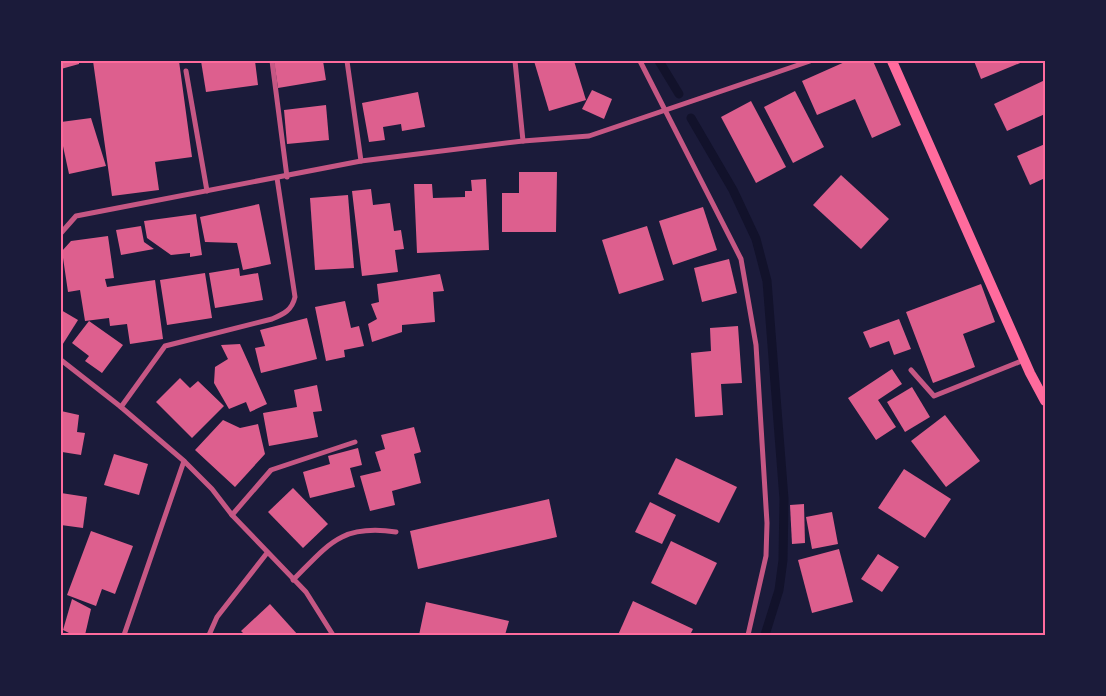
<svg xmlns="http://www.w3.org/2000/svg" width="1106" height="696" viewBox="0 0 1106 696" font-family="Quicksand,sans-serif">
  <rect width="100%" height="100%" fill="#1b1b3a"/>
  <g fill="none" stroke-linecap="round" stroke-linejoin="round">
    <!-- stream -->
    <g stroke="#12122b" stroke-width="9">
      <polyline points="659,61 679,94"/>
      <polyline points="691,118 733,190 756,239 767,281 784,499 783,560 779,590 765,635"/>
    </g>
  </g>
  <!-- building -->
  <g fill="#dd5f8e">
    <polygon points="61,61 79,61 79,64 61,69"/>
    <polygon points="93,61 179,61 192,157 155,162 159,190 112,196"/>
    <polygon points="201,61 255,61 258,85 206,92"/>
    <polygon points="274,61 323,61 326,80 278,88"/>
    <polygon points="534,61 574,61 586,100 549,111"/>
    <polygon points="847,61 873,61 901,125 872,138 855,99 817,115 802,81"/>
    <polygon points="974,61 1025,61 981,79"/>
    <polygon points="1045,80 1045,114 1007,131 994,104"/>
    <polygon points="592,90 612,99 604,119 582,109"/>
    <polygon points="795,91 824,147 793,163 764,107"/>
    <polygon points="418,92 425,127 402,131 401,124 383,127 385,140 369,142 362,103"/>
    <polygon points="751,101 786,167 756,183 721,117"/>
    <polygon points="326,105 329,140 287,144 284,110"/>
    <polygon points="91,118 106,166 69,174 61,137 61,122"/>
    <polygon points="1045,144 1045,178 1030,185 1017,156"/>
    <polygon points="519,172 557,172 556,232 502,232 502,193 519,193"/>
    <polygon points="841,175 889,219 861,249 813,205"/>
    <polygon points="486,179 489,250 417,253 414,184 432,184 433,198 465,197 465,191 472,191 471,180"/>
    <polygon points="371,189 373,205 390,203 394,231 401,230 404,249 395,250 398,272 362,276 352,191"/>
    <polygon points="348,195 354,268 315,270 310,198"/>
    <polygon points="259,204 271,264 243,270 237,243 205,242 200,217"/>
    <polygon points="703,207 717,250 673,265 659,221"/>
    <polygon points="196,214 202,255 190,257 190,253 171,255 147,238 144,221"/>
    <polygon points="141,226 144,242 154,249 121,255 116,230"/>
    <polygon points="647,226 664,280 619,294 602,240"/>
    <polygon points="108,236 114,278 105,279 107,287 155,280 163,339 130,344 127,324 110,326 109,318 85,321 80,290 68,292 62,251 71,241"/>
    <polygon points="729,259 737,293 702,302 694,268"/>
    <polygon points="239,268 240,276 258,273 263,300 215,308 209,273"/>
    <polygon points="205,273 212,318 167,325 160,280"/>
    <polygon points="440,274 444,291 433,292 435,322 402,325 402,332 372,342 368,324 377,319 371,304 379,302 377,284"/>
    <polygon points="981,284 995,322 963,334 975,367 933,383 906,312"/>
    <polygon points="345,301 351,328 359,326 364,346 344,350 345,357 326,361 315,307"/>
    <polygon points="61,310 78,320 61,347"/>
    <polygon points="307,318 317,359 261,373 255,348 265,346 260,330"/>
    <polygon points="899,319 911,349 894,355 889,341 870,348 863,332"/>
    <polygon points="89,321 123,345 102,373 85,361 89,356 72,343"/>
    <polygon points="738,326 742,383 721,384 723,415 695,417 691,353 711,351 710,328"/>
    <polygon points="240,344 267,404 250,412 246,402 229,409 214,383 215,367 228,359 221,345"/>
    <polygon points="892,369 902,384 878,400 896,427 876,440 848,398"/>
    <polygon points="180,378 190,388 198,381 224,406 192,438 156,402"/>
    <polygon points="317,385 322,411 313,412 318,437 269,446 263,413 297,407 294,390"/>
    <polygon points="912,387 930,417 905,432 887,402"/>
    <polygon points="61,411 79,415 77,432 85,433 81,455 62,452"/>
    <polygon points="945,415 980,461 946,487 911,441"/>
    <polygon points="223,420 240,428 258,424 265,454 235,487 195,450"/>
    <polygon points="414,427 421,452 414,454 421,483 392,491 395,505 370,511 360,476 381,471 375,452 385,449 381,435"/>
    <polygon points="358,448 362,465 350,468 355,487 310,498 303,472 330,464 328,456"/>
    <polygon points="114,454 148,464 139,495 104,485"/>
    <polygon points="676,458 737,487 719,523 658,494"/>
    <polygon points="904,469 951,499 925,538 878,508"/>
    <polygon points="293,488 328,524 303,548 268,512"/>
    <polygon points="61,493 87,497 83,528 61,525"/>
    <polygon points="549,499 557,537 418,569 410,531"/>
    <polygon points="650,502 676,515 662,544 635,532"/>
    <polygon points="804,504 805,543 792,544 790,505"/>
    <polygon points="832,512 838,544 812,549 806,517"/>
    <polygon points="91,531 133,546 115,594 102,589 96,606 67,595"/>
    <polygon points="671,541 717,563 696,605 651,583"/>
    <polygon points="839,549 853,602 812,613 798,560"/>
    <polygon points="878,554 899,567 882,592 861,579"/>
    <polygon points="72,599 91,609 85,635 73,635 63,630"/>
    <polygon points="633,601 693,629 690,635 618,635"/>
    <polygon points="426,602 509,621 505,635 419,635"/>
    <polygon points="270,604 298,635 245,635 241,631"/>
  </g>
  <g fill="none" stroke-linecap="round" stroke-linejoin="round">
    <!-- minor -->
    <g stroke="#c65784" stroke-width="5">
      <polyline points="272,61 287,177"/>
      <polyline points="347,61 361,161"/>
      <polyline points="515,61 523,141"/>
      <polyline points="640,61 741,259 756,345 767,523 766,556 748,635"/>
      <polyline points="186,71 207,191"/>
      <polyline points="61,233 76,216 361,161 523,141 589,136 810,61"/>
      <polyline points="61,360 121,407 184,461 212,489 232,515 306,592 333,635"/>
      <polyline points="911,370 934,396 1024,360"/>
      <path d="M121,407L165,346L272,319C284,314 292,310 295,297L277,178"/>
      <polyline points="232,515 271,470 355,442"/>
      <path d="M293,580C329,544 341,524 396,532"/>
      <polyline points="124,635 184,461"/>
      <polyline points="209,635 217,617 267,553"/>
    </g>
    <!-- secondary -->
    <polyline stroke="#ff6b9d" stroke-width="10" points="892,61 1030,373 1045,401"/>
  </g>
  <!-- border -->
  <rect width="1106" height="696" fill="none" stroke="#1b1b3a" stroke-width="125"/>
  <rect x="62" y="62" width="982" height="572" fill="none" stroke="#ff6b9d" stroke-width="2"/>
</svg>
